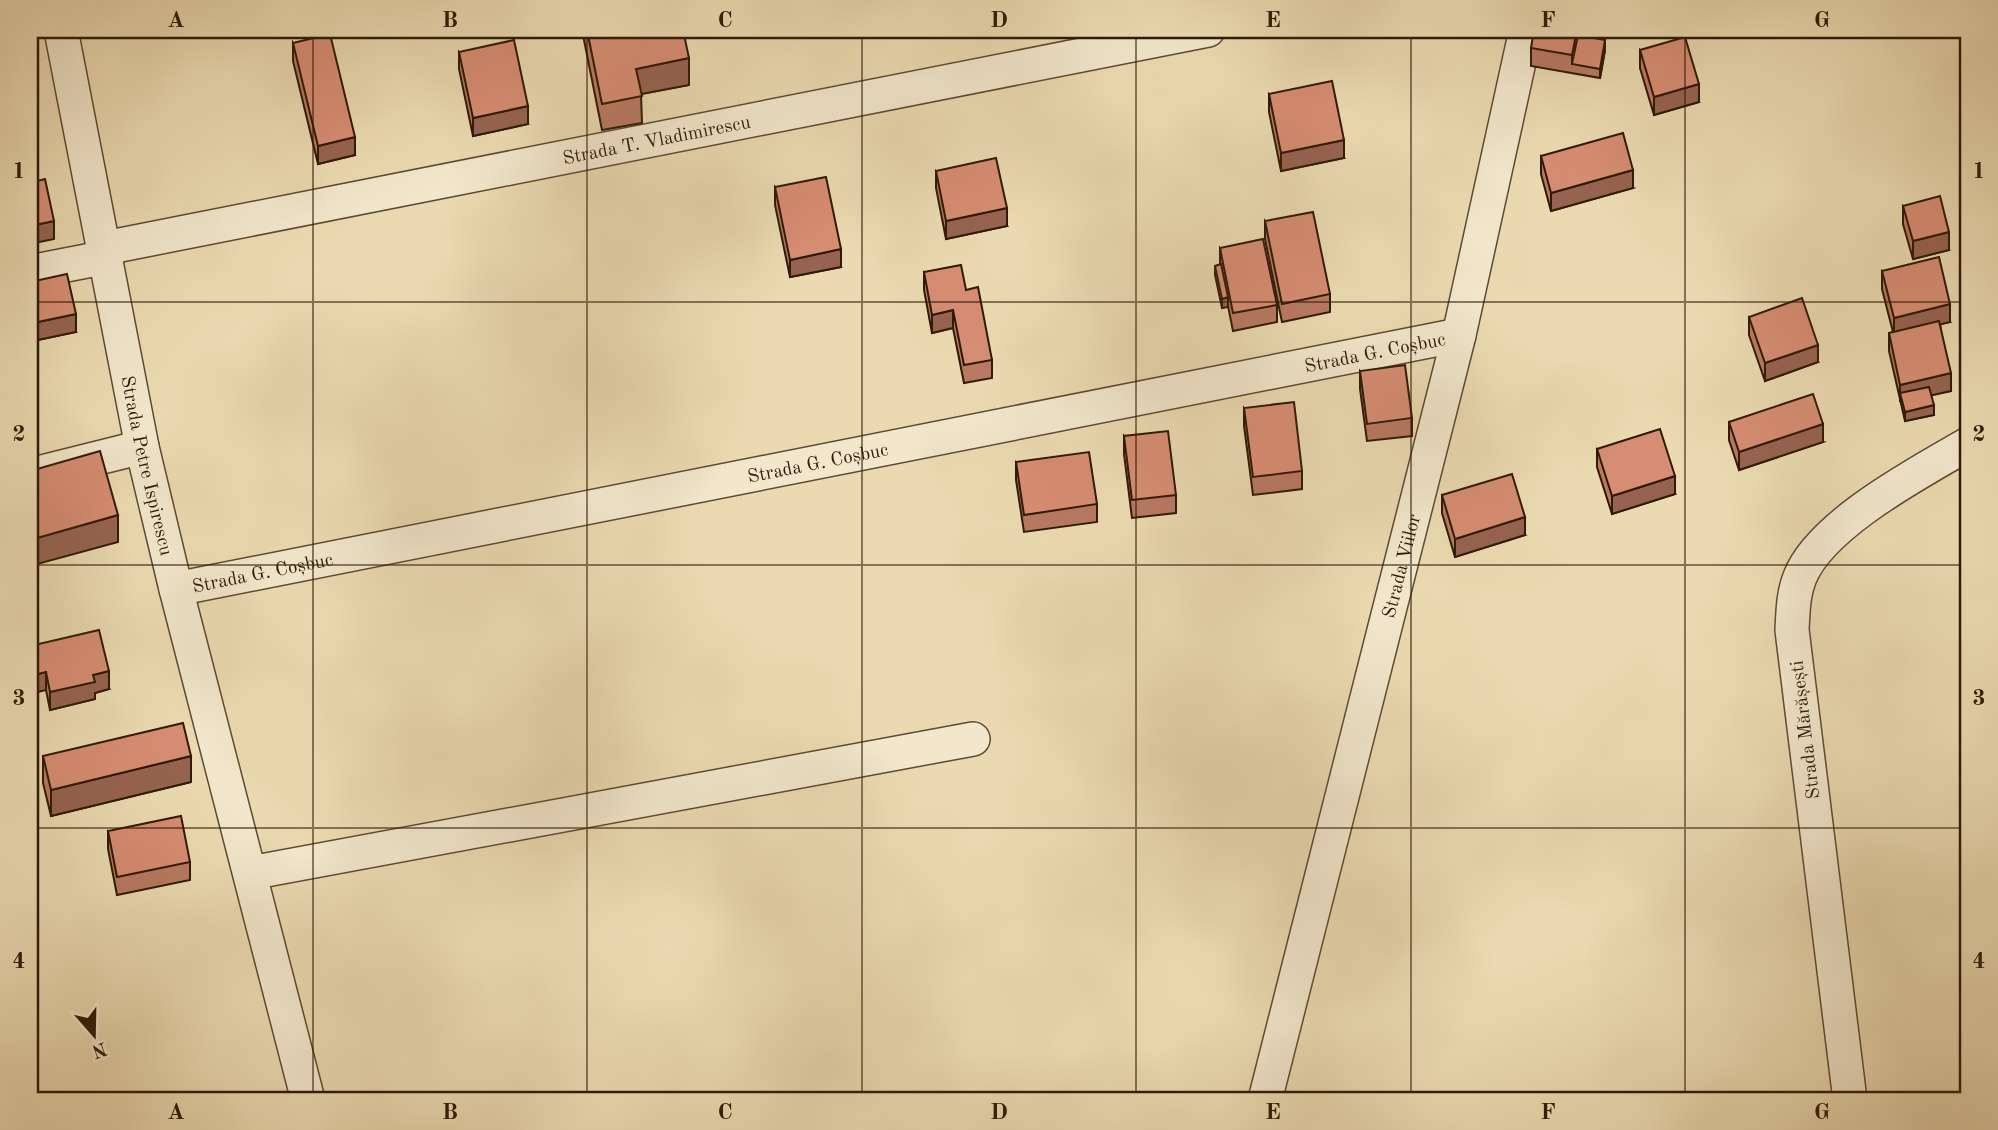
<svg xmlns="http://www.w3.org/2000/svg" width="1998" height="1130" viewBox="0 0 1998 1130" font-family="'Old Standard TT',serif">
  <rect width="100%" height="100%" fill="#ebdab1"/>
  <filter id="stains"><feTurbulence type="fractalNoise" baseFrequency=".00286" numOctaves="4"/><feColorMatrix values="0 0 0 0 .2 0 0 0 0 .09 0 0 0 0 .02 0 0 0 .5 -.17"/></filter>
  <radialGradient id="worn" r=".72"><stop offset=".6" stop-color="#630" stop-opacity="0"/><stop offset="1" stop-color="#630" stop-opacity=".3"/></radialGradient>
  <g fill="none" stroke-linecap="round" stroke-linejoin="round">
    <defs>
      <g id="street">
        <path id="s1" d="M61,30L142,447L176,589L308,1100"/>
        <path id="s2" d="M105,248L1208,30"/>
        <polyline points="30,272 107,257"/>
        <polyline points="30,475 142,447"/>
        <path id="s3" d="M176,589L1459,335"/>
        <polyline points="250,873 973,739"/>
        <path id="s4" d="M1265,1100L1459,335L1526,30"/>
        <path d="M1850,1100L1792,630C1793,612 1793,594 1800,577C1821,524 1920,472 1968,444"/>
      </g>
    </defs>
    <!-- street casing -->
    <use href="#street" stroke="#5e4a32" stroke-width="36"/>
    <!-- street -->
    <use href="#street" stroke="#f2e7cc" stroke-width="33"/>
  </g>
  <!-- wall -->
  <g fill="#b97963" stroke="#2f1a08" stroke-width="2">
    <polygon points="582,30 683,30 689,85 641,94 642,123 602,130"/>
    <polygon points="1580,30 1579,36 1605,50 1600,78 1531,66 1531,48"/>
    <polygon points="293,43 355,155 318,164 293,61"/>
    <polygon points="1640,50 1699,102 1654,115 1640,68"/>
    <polygon points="459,52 528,124 473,136 459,69"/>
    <polygon points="1269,94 1344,158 1281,171 1269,112"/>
    <polygon points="1541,156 1633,188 1551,211 1541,174"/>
    <polygon points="936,171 1007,226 946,239 936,188"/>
    <polygon points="775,187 841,267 790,277 775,205"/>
    <polygon points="1903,206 1949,250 1913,259 1903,224"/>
    <polygon points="1265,221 1330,294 1330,312 1282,322 1265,239"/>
    <polygon points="1220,248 1277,305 1277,322 1233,331 1228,306 1222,308 1215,275 1215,266 1220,265"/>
    <polygon points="1882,271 1950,322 1940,324 1951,391 1931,395 1934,415 1905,421 1889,351 1889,333 1893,332 1882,289"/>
    <polygon points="924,272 966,290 992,360 992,378 964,383 953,328 932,333 924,290"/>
    <polygon points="30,282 76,332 33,341 30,327"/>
    <polygon points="1749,317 1818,362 1765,381 1749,335"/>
    <polygon points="1360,371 1412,418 1412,436 1367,441 1360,389"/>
    <polygon points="1244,408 1302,471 1302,489 1253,495 1244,426"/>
    <polygon points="1729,422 1823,442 1739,470 1729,440"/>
    <polygon points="1124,436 1176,495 1176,513 1132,518 1124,454"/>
    <polygon points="1597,449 1675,494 1612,514 1597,467"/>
    <polygon points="1016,462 1097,504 1097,522 1024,532 1016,480"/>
    <polygon points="1442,495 1525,535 1455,557 1442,513"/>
    <polygon points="30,646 109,689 95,693 95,699 50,710 46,690"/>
    <polygon points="43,756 191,782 51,816 43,783"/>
    <polygon points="108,831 190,862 190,880 117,895 108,849"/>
  </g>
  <!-- shaded-wall -->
  <g fill="#966350" stroke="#2f1a08" stroke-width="2">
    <polygon points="1577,30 1580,30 1574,64 1572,64 1572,55"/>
    <polygon points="1605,40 1605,50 1600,78 1600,69"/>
    <polygon points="689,58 689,85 636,95 636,69"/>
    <polygon points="1699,84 1699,102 1654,115 1654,97"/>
    <polygon points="528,106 528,124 473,136 473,118"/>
    <polygon points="355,137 355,155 318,164 318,146"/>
    <polygon points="1344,140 1344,158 1281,171 1281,153"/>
    <polygon points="1633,170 1633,188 1551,211 1551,193"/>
    <polygon points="1007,208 1007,226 946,239 946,221"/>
    <polygon points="54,221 54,239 30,244 30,226"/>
    <polygon points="1949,232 1949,250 1913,259 1913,241"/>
    <polygon points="841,249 841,267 790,277 790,260"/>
    <polygon points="1228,297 1228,307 1222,308 1222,299"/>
    <polygon points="1950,304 1950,322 1894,336 1894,318"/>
    <polygon points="953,310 953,328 932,333 932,315"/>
    <polygon points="76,314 76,332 33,341 33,323"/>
    <polygon points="1818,345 1818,362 1765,381 1765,363"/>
    <polygon points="1951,373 1951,391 1902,402 1900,393 1900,402 1900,385"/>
    <polygon points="1934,405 1934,415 1905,421 1905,412"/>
    <polygon points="1823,424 1823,442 1739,470 1739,452"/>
    <polygon points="1675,476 1675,494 1612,514 1612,496"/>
    <polygon points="118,515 118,542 30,566 30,540"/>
    <polygon points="1525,517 1525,535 1455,557 1455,539"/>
    <polygon points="109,671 109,689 95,693 95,699 50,710 50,692 93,675"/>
    <polygon points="46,672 46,690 30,694 30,676"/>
    <polygon points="191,756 191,782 51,816 51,790"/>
  </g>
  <!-- building -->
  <g fill="#d78d73" stroke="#2f1a08" stroke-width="2">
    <polygon points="587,30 683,30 689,58 636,69 642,96 602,104"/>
    <polygon points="1534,30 1577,30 1572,55 1531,48"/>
    <polygon points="330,34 355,137 318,146 293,43"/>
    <polygon points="1578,35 1605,40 1600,69 1572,64"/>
    <polygon points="1685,37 1699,84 1654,97 1640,50"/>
    <polygon points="514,40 528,106 473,118 459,52"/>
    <polygon points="1332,81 1344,140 1281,153 1269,94"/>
    <polygon points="1623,133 1633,170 1551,193 1541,156"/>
    <polygon points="996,158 1007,208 946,221 936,171"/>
    <polygon points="826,177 841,249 790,260 775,187"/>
    <polygon points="45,179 54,221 30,226 30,183"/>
    <polygon points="1940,196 1949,232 1913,241 1903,206"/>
    <polygon points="1313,212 1330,294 1282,304 1265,221"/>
    <polygon points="1263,239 1277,305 1233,313 1220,248"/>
    <polygon points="1939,257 1950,304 1894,318 1882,271"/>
    <polygon points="1221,264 1228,297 1222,299 1215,266"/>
    <polygon points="961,265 966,290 978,287 992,360 964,365 953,310 932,315 924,272"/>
    <polygon points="67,274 76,314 33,323 30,309 30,282"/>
    <polygon points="1802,298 1818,345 1765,363 1749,317"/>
    <polygon points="1939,321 1951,373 1900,385 1889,333"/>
    <polygon points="1405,365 1412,418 1367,424 1360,371"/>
    <polygon points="1929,387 1934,405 1905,412 1900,393"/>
    <polygon points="1813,394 1823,424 1739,452 1729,422"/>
    <polygon points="1294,402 1302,471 1253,477 1244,408"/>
    <polygon points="1660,429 1675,476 1612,496 1597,449"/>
    <polygon points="1168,431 1176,495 1132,500 1124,436"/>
    <polygon points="100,451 118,515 30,540 30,471"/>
    <polygon points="1089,452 1097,504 1024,515 1016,462"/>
    <polygon points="1512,474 1525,517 1455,539 1442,495"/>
    <polygon points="99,630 109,671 93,675 95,682 50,692 46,672 30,676 30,646"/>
    <polygon points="183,723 191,756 51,790 43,756"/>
    <polygon points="181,816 190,862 117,877 108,831"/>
  </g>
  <!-- grid -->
  <path fill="none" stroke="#2f1a08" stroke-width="2" stroke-opacity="0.55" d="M313,30V1100M587,30V1100M862,30V1100M1136,30V1100M1411,30V1100M1685,30V1100M30,302H1968M30,565H1968M30,828H1968"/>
  <g text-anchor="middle" stroke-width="5" stroke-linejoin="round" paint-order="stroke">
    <!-- street labels -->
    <g font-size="19" fill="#2f1a08" stroke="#f2e7cc">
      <text dy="7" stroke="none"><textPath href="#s2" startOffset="562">Strada T. Vladimirescu</textPath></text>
      <text dy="7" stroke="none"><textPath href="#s3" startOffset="1222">Strada G. Coșbuc</textPath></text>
      <text dy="7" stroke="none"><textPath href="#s3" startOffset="654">Strada G. Coșbuc</textPath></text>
      <text dy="7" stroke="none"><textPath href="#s1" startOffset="444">Strada Petre Ispirescu</textPath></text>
      <text dy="7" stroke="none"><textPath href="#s4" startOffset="551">Strada Viilor</textPath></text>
      <text dy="7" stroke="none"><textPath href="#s3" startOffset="88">Strada G. Coșbuc</textPath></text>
      <text transform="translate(1804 730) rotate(-97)" y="7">Strada Mărășești</text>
    </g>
  </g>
  <!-- margin -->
  <rect width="1998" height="1130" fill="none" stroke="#ebdab1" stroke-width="77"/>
  <!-- north arrow -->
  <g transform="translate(94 1035) rotate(160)" stroke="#f2e7cc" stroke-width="5" paint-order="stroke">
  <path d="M0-5L12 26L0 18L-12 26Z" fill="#2f1a08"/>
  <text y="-10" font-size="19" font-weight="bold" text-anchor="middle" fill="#2f1a08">N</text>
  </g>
  <rect x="38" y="38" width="1922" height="1054" fill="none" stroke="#2f1a08" stroke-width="2.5"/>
  <g font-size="23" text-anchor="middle" font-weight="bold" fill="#2f1a08">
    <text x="176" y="27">A</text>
    <text x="450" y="27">B</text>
    <text x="725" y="27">C</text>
    <text x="999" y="27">D</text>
    <text x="1273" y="27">E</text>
    <text x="1548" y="27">F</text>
    <text x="1822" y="27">G</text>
    <text x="19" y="178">1</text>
    <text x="1979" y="178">1</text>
    <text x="19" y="441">2</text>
    <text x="1979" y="441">2</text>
    <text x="19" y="705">3</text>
    <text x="1979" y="705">3</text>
    <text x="19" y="968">4</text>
    <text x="1979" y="968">4</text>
    <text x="176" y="1119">A</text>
    <text x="450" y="1119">B</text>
    <text x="725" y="1119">C</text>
    <text x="999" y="1119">D</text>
    <text x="1273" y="1119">E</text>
    <text x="1548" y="1119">F</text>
    <text x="1822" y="1119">G</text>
  </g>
  <rect width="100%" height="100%" filter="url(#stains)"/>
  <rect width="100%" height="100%" fill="url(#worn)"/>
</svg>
